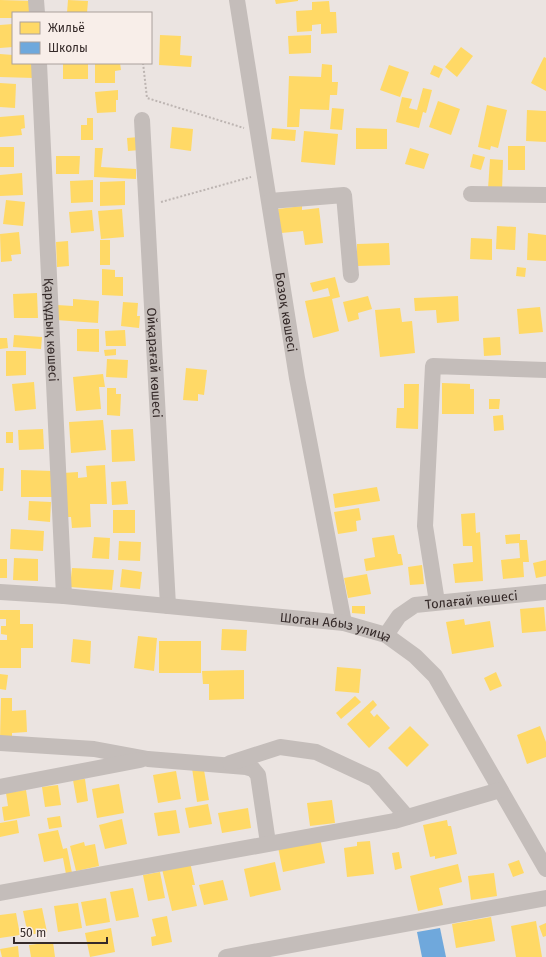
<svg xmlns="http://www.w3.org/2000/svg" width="546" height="957" viewBox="0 0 546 957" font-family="'Fira Sans',sans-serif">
  <rect width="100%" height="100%" fill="#ebe4e1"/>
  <!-- homes -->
  <g fill="#ffd966">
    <polygon points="0,0 33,1 33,13 13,13 13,18 0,18"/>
    <polygon points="68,0 88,1 87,13 67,13"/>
    <polygon points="275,0 298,0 298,1 276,4"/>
    <polygon points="329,1 330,12 336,12 337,33 321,34 321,24 312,25 312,31 297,32 296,11 312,10 312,2"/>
    <polygon points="13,24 13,47 0,48 0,25"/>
    <polygon points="160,35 181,36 180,55 192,56 191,67 159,65"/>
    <polygon points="311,35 311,53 289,54 288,36"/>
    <polygon points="461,47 473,56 457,77 445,67"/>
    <polygon points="0,54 13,55 13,63 34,63 34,78 0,77"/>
    <polygon points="544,57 546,58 546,91 531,83"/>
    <rect x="63" y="63" width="25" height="16"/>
    <polygon points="95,63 120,63 121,70 115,71 115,83 95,83"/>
    <polygon points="322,64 332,65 332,82 338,82 337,95 330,95 329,110 300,109 299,127 287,127 289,76 321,77"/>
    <polygon points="389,65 409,72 400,97 380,90"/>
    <polygon points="434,65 443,69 439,78 430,74"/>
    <polygon points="0,83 16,84 15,108 0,107"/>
    <polygon points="423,88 432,90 426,113 423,112 419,128 396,122 402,97 412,99 409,108 417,110"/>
    <polygon points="118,90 118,100 116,100 116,112 97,113 95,92"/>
    <polygon points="438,101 460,109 451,135 429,127"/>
    <polygon points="487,105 507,110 498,148 491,146 490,150 478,147"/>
    <polygon points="332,108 344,109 342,130 330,129"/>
    <polygon points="527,110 546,111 546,142 526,141"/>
    <polygon points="24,115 25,128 21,129 22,135 0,137 0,117"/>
    <polygon points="87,118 93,118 93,140 81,140 81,125 87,125"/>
    <polygon points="172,127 193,129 191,151 170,148"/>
    <polygon points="272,128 296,130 295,141 271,139"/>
    <polygon points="356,128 387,129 387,149 356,149"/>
    <polygon points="304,131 338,134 335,165 301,162"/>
    <polygon points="139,137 140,150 128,151 127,138"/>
    <rect x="508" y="146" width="17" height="24"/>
    <rect x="0" y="147" width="14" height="20"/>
    <polygon points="95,148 103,148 101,167 136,169 136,179 94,177"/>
    <polygon points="410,148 429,154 424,169 405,164"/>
    <polygon points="473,154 485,157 481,170 470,167"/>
    <polygon points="56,156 80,156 79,174 56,174"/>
    <polygon points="490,159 503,160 502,190 488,189"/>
    <polygon points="22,173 23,195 0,196 0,175"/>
    <polygon points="93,180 93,202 71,203 70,181"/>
    <polygon points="125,181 125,205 100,206 100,182"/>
    <polygon points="6,200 25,202 23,226 3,224"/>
    <polygon points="302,206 302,210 319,208 323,243 305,245 303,231 281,233 278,209"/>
    <polygon points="122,209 124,237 101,239 98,211"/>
    <polygon points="92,210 94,231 71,233 69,212"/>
    <polygon points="497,226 516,227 515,250 496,249"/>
    <polygon points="19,232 21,254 11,255 12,261 1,262 0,234"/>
    <polygon points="528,233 546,235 546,261 527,260"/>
    <polygon points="471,238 492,239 492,260 470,259"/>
    <rect x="100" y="240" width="10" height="25"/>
    <polygon points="68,241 69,266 57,267 56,242"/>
    <polygon points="389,243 390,265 357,266 357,244"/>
    <polygon points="517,267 526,268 525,277 516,276"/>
    <polygon points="102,269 115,270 115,277 123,277 123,296 102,295"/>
    <polygon points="335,277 340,297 332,299 339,331 313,338 305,301 330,296 328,288 313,292 310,283"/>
    <polygon points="37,293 38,318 14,318 13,294"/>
    <polygon points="368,296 372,309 358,313 359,319 348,322 343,302"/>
    <polygon points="458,296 459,321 437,323 436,310 415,311 414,298"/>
    <polygon points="73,299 99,301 98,323 56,320 57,305 73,306"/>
    <polygon points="123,302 138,303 137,316 140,316 139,328 121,326"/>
    <polygon points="540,307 543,332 519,334 517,309"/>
    <polygon points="400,308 402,322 412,321 415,353 380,357 375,310"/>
    <polygon points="77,329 99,329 99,352 77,351"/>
    <polygon points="125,330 126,346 106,346 105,331"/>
    <polygon points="14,335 42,337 41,349 13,347"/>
    <polygon points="500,337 501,355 484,356 483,338"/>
    <polygon points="0,338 7,338 8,348 0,349"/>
    <polygon points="116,349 116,355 105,356 104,350"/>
    <polygon points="6,351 26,351 26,375 6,376"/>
    <polygon points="107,359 128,360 127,378 106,377"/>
    <polygon points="186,368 207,370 204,395 198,394 198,401 183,400"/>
    <polygon points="103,374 105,387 99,387 101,409 76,411 73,377"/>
    <polygon points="34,382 36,409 15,411 12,384"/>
    <polygon points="442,383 470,384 470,389 474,389 474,414 442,414"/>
    <polygon points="404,384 419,384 418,429 396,428 397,408 404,408"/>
    <polygon points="107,388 116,388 116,394 121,394 120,416 107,415"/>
    <polygon points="489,399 500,399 499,409 489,409"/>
    <polygon points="503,415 504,430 494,431 493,416"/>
    <polygon points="103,420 106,450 71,453 69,422"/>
    <polygon points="43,429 44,449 19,450 18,430"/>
    <polygon points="133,429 135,461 112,462 111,430"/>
    <rect x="6" y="432" width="7" height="11"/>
    <polygon points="105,465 107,504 90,504 91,527 72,528 71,517 65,517 63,473 78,472 78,478 87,477 86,466"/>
    <polygon points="0,468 4,468 3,491 0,491"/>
    <polygon points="21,470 53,471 53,497 21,497"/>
    <polygon points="126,481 128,504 112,505 111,482"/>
    <polygon points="377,487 380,501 335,508 333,494"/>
    <polygon points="29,501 51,502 50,522 28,520"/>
    <polygon points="359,508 361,520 356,521 357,531 338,534 334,512"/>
    <rect x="113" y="510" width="22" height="23"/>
    <polygon points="475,513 476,533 480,532 483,581 455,583 453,564 473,562 472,546 463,546 461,514"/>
    <polygon points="11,529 44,531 43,551 10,549"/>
    <polygon points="520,534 520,540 527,540 529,562 523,562 524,577 503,579 501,560 520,558 519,543 506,544 505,535"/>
    <polygon points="394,535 398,554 401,554 403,565 366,571 364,559 375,557 372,538"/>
    <polygon points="94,537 110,538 109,559 92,558"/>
    <polygon points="119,541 141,542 140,561 118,560"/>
    <polygon points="14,558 38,559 38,581 13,580"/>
    <rect x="0" y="559" width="7" height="19"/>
    <polygon points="546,560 546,576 536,578 533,563"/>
    <polygon points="422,565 424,584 410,585 408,567"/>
    <polygon points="72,568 114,570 112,590 70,587"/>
    <polygon points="122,569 142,572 140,589 120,587"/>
    <polygon points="367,574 371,594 348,598 344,578"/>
    <polygon points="352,606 365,606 365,614 352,613"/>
    <polygon points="544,607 546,631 522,633 520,609"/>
    <polygon points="0,610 20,610 20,624 33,624 33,648 21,648 21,668 0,668 0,640 7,640 7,635 1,634 1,626 6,626 6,619 0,619"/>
    <polygon points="464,619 465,625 490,621 494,647 452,654 446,622"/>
    <polygon points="222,629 247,630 246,651 221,650"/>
    <polygon points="138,636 157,638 154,671 134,668"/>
    <polygon points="73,639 91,641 90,664 71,662"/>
    <rect x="159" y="641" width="42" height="32"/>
    <polygon points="337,667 361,669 359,693 335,691"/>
    <polygon points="244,670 244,699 209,700 209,684 203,684 202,671"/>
    <polygon points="496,672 502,686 490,691 484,678"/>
    <polygon points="0,674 8,675 6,690 0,689"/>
    <polygon points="355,696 361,702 341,719 336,713"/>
    <polygon points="1,698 12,698 12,711 26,710 27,732 12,733 12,739 0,739"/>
    <polygon points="373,700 377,705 370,712 374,717 377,714 390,728 369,748 347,724"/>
    <polygon points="410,726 429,745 407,767 388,748"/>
    <polygon points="540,726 546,742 546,757 527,764 517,735"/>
    <polygon points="192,768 204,770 209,800 197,802"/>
    <polygon points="176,771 181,799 158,803 153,775"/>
    <polygon points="85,779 88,801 77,803 73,780"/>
    <polygon points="119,784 124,813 97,818 92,789"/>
    <polygon points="58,785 61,805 45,807 42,787"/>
    <polygon points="26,790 30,816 4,821 2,807 8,806 6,793"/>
    <polygon points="332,800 335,823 310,826 307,803"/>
    <polygon points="208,804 212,824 189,828 185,808"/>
    <polygon points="248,808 251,828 222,833 218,813"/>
    <polygon points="176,810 180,833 158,836 154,813"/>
    <polygon points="60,816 62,827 49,829 47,818"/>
    <polygon points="122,819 127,844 105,849 99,825"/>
    <polygon points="17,820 19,833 0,837 0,823"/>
    <polygon points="447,820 448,826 451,826 457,854 435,859 435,856 430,857 423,825"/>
    <polygon points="58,830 63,849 67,848 72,873 66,874 63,858 44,862 38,834"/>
    <polygon points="320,838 325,863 283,872 278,847"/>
    <polygon points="370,841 374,874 347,877 344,848 357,846 357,842"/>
    <polygon points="84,842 85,846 95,844 99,866 76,871 70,846"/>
    <polygon points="399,852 402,868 395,870 392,853"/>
    <polygon points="519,860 524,873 513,877 508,864"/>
    <polygon points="190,862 195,885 192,885 197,906 172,911 162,869"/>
    <polygon points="275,862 281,890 250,897 244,869"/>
    <polygon points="458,864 462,882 439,888 443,905 418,911 410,876"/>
    <polygon points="160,872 165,898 148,901 143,875"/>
    <polygon points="494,873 497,896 471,900 468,876"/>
    <polygon points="223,880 228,900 204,905 199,885"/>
    <polygon points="133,888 139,917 116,921 110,892"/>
    <polygon points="106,898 110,922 86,926 81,902"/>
    <polygon points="78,903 82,928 58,932 54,906"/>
    <polygon points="42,908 47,932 28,935 23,911"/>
    <polygon points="16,913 20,935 0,938 0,915"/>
    <polygon points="167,916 172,942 152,946 151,937 156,936 152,919"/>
    <polygon points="491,917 495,941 456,948 452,924"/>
    <polygon points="536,921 542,957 516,957 511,926"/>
    <polygon points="546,923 546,936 543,937 539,926"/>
    <polygon points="111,928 115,952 90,957 85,933"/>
    <polygon points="53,942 55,957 31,957 29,945"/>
    <polygon points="18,946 19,957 2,957 0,949"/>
  </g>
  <!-- schools -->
  <polygon fill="#6fa8dc" points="440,928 446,957 422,957 417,932"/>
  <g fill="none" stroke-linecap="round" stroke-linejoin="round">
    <!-- path -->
    <g stroke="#bdb5b2" stroke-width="2" stroke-dasharray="2 2" stroke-linecap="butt">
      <polyline points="143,63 147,98 244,128"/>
      <polyline points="161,202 251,177"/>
    </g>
    <!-- minor -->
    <g stroke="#c4bdba" stroke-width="16">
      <polyline points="36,0 37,13"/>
      <path id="s1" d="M237,0L297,378L344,623"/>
      <path id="s2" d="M39,63L64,596"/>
      <path id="s3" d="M142,120L168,606"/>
      <polyline points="471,194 546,195"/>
      <polyline points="270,201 344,195 351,275"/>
      <path id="s4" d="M0,592L64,596L344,623L386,635L415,656L435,676L546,869"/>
      <polyline points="437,602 425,526 433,366 546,370"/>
      <path id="s5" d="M386,635L399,616L415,605L546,592"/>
      <polyline points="0,743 94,749 148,759 246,767 253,769 258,775 268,843"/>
      <polyline points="230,763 280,747 316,752 374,779 407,817"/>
      <polyline points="0,787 140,760"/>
      <polyline points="0,893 394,821 500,790"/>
      <polyline points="226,957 546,898"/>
    </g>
  </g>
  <g text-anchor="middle" stroke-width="4" stroke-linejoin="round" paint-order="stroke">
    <!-- street labels -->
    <g font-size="13" fill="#352a29" stroke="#f8eee9">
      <text dy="5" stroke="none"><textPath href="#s1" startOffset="316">Бозоқ көшесі</textPath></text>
      <text dy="5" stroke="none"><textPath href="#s2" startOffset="267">Қарқұдық көшесі</textPath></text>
      <text dy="5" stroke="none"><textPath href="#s3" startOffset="243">Ойқарағай көшесі</textPath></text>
      <text dy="5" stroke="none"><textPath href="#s5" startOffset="99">Толағай көшесі</textPath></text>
      <text dy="5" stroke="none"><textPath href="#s4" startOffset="338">Шоган Абыз улица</textPath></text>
    </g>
  </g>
  <!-- legend -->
  <rect x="12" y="12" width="140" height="52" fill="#f8eee9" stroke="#aaa09c"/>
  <rect x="20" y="22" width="20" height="12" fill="#ffd966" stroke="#aaa09c"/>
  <text x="48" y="32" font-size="12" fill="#352a29">Жильё</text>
  <rect x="20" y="42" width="20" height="12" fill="#6fa8dc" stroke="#aaa09c"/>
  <text x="48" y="52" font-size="12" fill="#352a29">Школы</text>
  <!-- scale -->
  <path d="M14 937v6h93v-6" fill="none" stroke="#352a29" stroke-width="2"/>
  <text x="20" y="937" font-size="12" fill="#352a29" stroke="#f8eee9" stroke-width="3" paint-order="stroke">50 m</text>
</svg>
